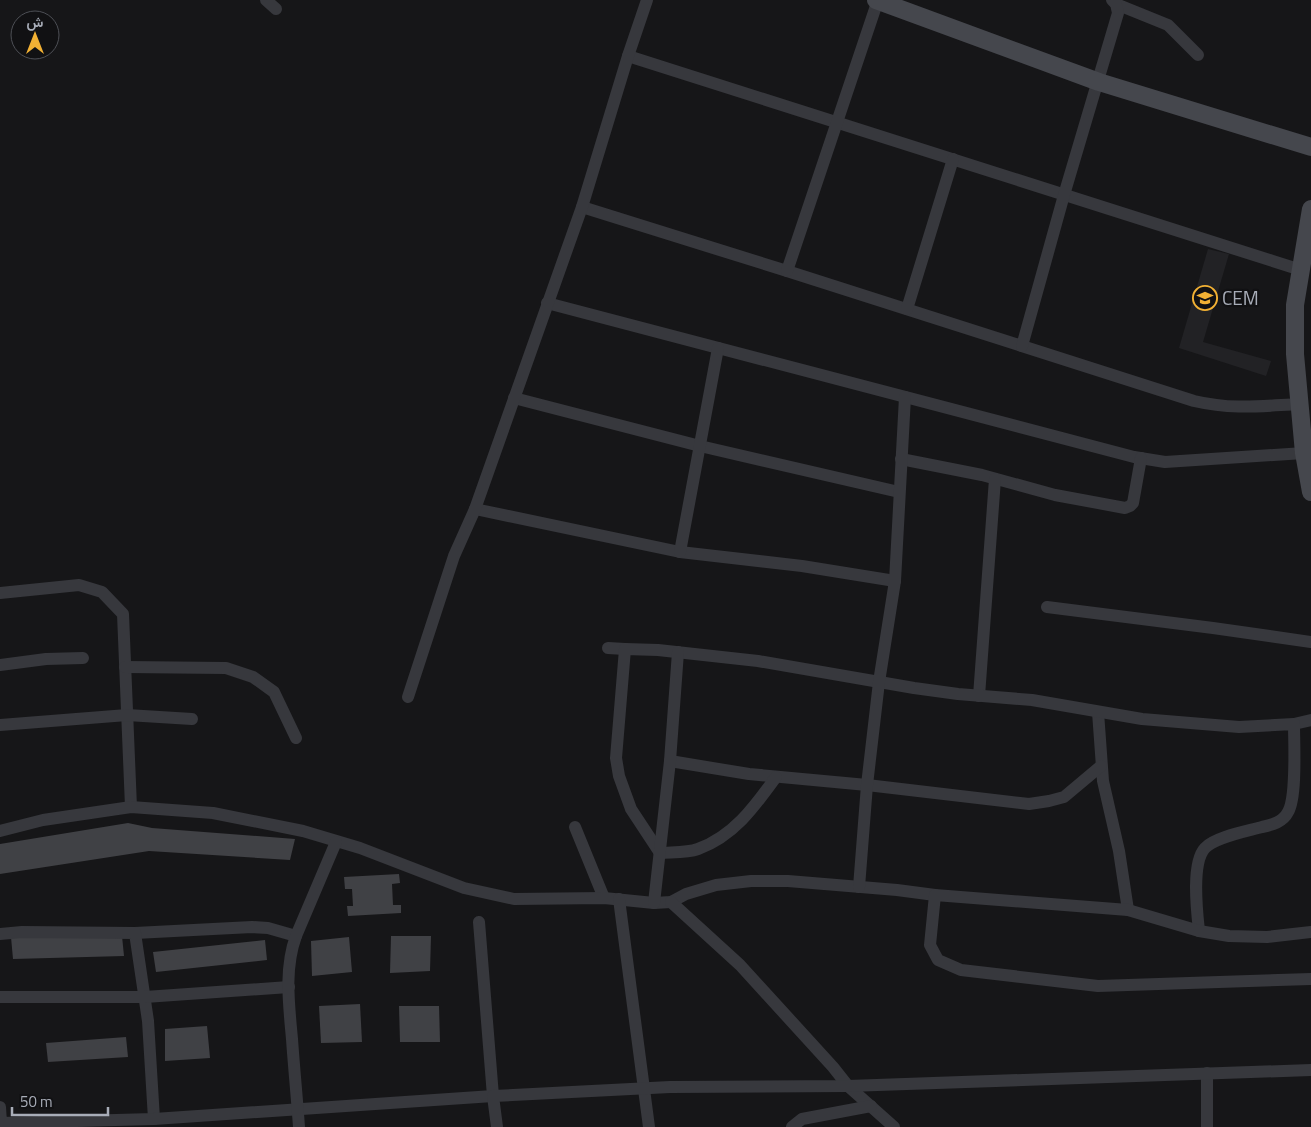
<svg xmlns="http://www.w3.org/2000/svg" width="1311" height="1127" viewBox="0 0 1311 1127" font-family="'Titillium Web',Vazirmatn,sans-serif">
  <rect width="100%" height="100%" fill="#161618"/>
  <!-- built -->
  <polygon fill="#222225" points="1208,249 1229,254 1203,342 1271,361 1266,376 1179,348"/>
  <!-- building -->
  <g fill="#404145">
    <polygon points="128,823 152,828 295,839 290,860 149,851 0,874 0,844"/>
    <polygon points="399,874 400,883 392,884 393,905 401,905 401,913 348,916 347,906 353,906 352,889 345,889 344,877"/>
    <polygon points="122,936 124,956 13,959 11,937"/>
    <polygon points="391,936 431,936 430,971 390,973"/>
    <polygon points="349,937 352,972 312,976 311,941"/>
    <polygon points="265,940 267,960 156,972 153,952"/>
    <polygon points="360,1004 362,1042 321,1043 319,1006"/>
    <polygon points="399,1006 439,1006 440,1042 400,1042"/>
    <polygon points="207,1026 210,1058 165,1061 165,1029"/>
    <polygon points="126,1037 128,1057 48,1062 46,1043"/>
  </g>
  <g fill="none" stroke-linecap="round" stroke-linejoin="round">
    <!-- street -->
    <g stroke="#37383d" stroke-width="12">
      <polyline points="266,0 276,9"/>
      <polyline points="1116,4 1168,25 1198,55"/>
      <polyline points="628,56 1301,270"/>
      <path d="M582,207L787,271L1194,401C1233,410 1261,406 1299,404"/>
      <polyline points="787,271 878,0"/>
      <polyline points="547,303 1134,457 1165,462 1304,453"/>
      <polyline points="907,309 953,159"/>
      <polyline points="1022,346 1064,195 1118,13 1116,4 1112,0"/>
      <polyline points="514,398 700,446 899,492"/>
      <polyline points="901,459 982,475 1055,495 1125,508 1130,506 1133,503 1141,458"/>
      <polyline points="475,509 680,552 802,566 895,581"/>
      <polyline points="680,552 718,348"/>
      <polyline points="0,593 79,585 102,592 123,614 131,807"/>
      <polyline points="1047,607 1213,628 1311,642"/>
      <polyline points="608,648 625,649"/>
      <polyline points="0,665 46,659 83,658"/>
      <polyline points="125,667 226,668 253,677 274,692 296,738"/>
      <polyline points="979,696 995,479"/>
      <polyline points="408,697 454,556 475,509 582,207 628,56 647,0"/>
      <polyline points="1098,712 1103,781 1119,851 1128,910"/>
      <polyline points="1294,724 1311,720"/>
      <polyline points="0,725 127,715 192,719"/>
      <polyline points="670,761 749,774 867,785 1029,804 1049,801 1064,797 1101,766"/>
      <path d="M776,777C755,806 734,836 698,849C687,853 672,852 660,853L631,809L619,776L616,758L625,649L658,650L758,661L914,688L958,694L1032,700L1142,719L1239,727L1294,724C1294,744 1297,797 1288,812C1283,822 1272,825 1262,827C1248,831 1215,837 1205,848C1191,863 1197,912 1199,931"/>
      <polyline points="575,827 604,898"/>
      <polyline points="0,831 43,820 131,807 213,813 303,831 360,848 464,888 514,899 604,898 654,903 671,902 686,894 716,885 751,881 788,881 897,890 935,895"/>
      <polyline points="859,887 867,785 879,682 895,581 905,397"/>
      <polyline points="619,899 649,1127"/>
      <polyline points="671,902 740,965 833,1067 848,1086 894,1127"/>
      <polyline points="654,903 670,761 678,652"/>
      <polyline points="1311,932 1267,937 1229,936 1199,931 1128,910 935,895 930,945 938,960 961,970 1098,986 1311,979"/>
      <polyline points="135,933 252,927 268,928 296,936"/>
      <polyline points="0,934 22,932 135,933 148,1021 154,1119"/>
      <polyline points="0,997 145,997 289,987"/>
      <polyline points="1207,1073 1207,1127"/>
      <polyline points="0,1107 1,1123 154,1119 493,1096 479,922"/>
      <path d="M299,1127C297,1098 294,1068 292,1039C289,1005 284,969 296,936L336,842"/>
      <polyline points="497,1127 493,1096 670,1087 848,1086 1311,1070"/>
      <polyline points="792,1127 802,1119 871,1106"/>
    </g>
    <!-- secondary -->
    <g stroke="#45474d" stroke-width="18">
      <polyline points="876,0 1099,82 1311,147"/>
      <polyline points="1311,209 1295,305 1295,354 1304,453 1311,492"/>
    </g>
  </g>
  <!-- icons -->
  <defs>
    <symbol id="school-ring" viewBox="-11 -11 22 22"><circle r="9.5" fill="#111113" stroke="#f2b134" stroke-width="1.5"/><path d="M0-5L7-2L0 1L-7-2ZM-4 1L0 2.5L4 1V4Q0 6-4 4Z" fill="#f2b134"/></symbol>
  </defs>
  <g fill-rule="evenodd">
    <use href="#school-ring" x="1191" y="284" width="28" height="28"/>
  </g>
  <g text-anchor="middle" stroke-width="4.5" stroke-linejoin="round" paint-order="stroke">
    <!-- poi labels -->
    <g font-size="19" fill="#a8adb8" stroke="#111113" text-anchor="start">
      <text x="1222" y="305">CEM</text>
    </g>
  </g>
  <!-- north arrow -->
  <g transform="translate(35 35)"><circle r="24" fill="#111113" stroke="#4d4f55"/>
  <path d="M0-4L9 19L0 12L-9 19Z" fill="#f2b134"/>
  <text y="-8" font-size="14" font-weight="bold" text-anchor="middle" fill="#a8adb8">ش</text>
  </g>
  <!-- scale -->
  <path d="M12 1107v8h96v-8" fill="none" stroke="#a8adb8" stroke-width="2.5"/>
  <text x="20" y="1107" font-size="15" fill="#a8adb8" stroke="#111113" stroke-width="4" paint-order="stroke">50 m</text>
</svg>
